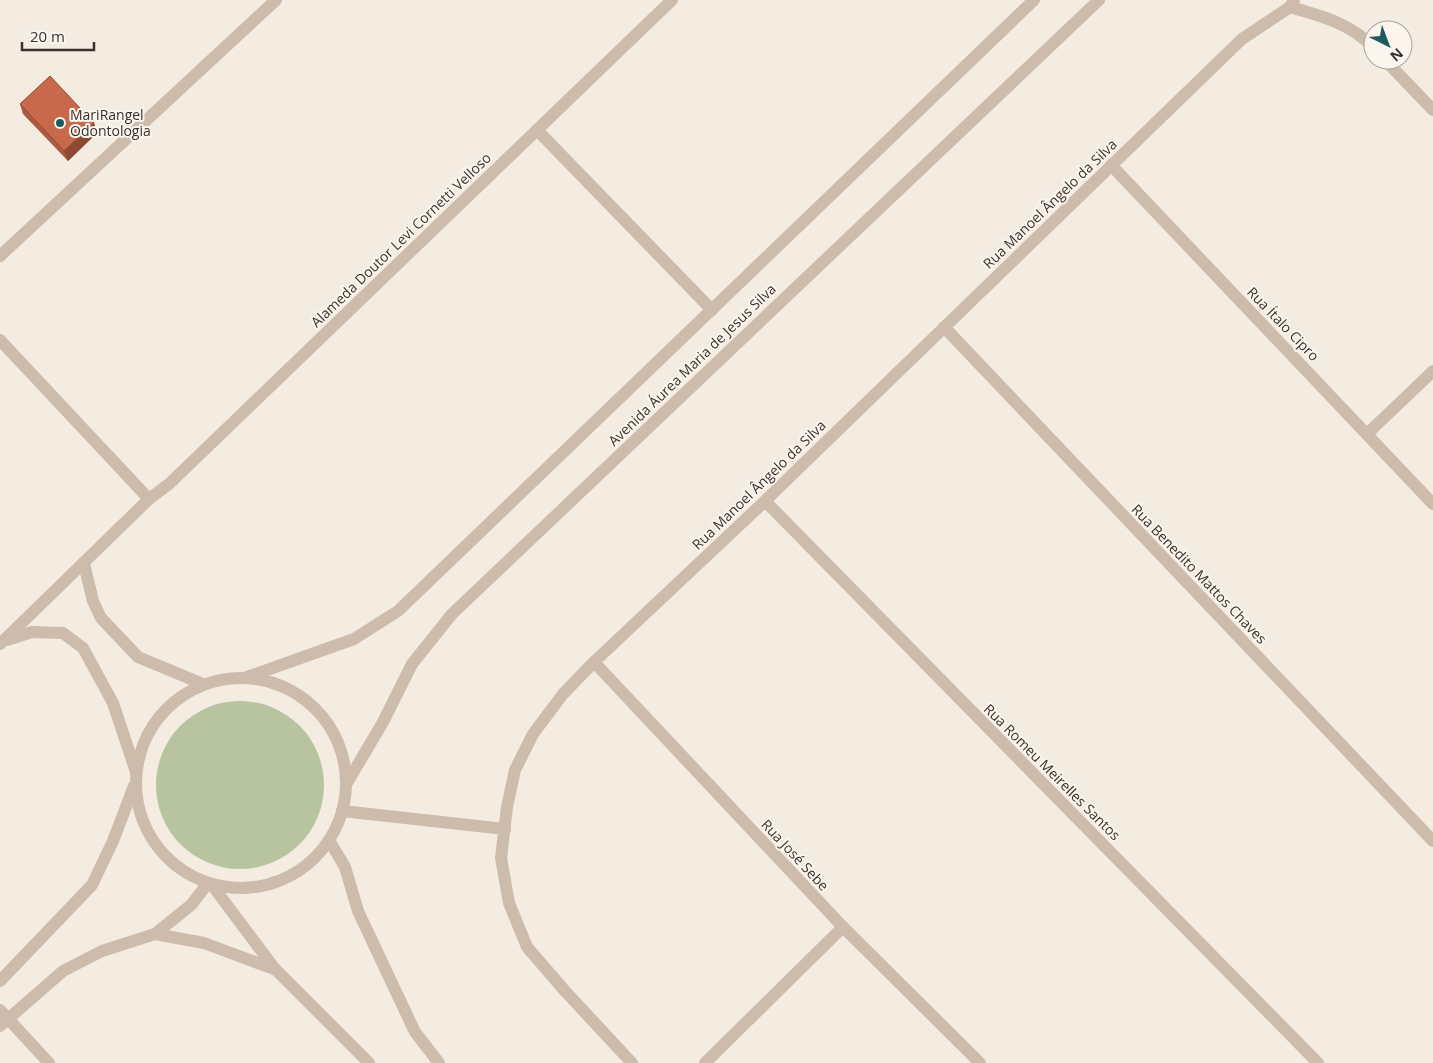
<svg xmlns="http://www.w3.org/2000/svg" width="1433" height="1063" viewBox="0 0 1433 1063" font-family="'Open Sans',sans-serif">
  <rect width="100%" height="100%" fill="#f4ebe1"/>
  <!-- green -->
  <circle fill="#b8c4a0" cx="240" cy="785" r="84"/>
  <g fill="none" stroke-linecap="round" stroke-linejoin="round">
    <!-- minor -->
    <g stroke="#cdbbac" stroke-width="12">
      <path d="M1290,7C1321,16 1350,23 1373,47"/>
      <polyline points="1385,60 1433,110"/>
      <polyline points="537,130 712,310"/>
      <polyline points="1111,165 1433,504"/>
      <polyline points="0,256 276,0"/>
      <polyline points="944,327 1433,841"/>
      <polyline points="0,340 149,499"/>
      <polyline points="1367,434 1433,371"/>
      <polyline points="765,501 1318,1063"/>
      <polyline points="84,564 93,601 101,618 138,657 203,684"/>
      <polyline points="7,640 32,632 63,633 83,648 113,703 136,772"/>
      <polyline points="0,644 149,499 169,484 672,0"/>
      <polyline points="594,662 843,927 980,1063"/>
      <polyline points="342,811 505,829"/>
      <polyline points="0,1010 49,1063"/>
      <polyline points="632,1063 565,991 527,947 509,903 501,858 507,807 515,770 533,734 563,694 594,662 765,501 1242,39 1290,7 1294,0"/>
      <polyline points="705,1063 843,927"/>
    </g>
    <!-- tertiary -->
    <g stroke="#cdbbac" stroke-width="12">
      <polyline points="247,677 354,639 398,611 1034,0"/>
      <circle cx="241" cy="783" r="105"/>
      <polyline points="347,783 383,722 412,664 452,614 1099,0"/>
      <polyline points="329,840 345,867 358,911 415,1032 439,1063"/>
      <polyline points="212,885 275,969 369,1063"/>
      <polyline points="155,934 204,943 274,969"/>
      <polyline points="0,981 92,885 113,841 134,786"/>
      <polyline points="0,1026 63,971 102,951 155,934 191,905 208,883"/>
    </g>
  </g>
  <!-- wall -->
  <polygon fill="#ac5a40" points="20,104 94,123 97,133 68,161 23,114"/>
  <!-- shaded-wall -->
  <polygon fill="#8c4a34" points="94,123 97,133 68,161 64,151"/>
  <!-- building -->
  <polygon fill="#c8694b" stroke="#8c4a34" points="50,76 94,123 64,151 20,104"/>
  <!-- markers -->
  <circle fill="#1f5a5e" stroke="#fbf5ee" stroke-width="2" cx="60" cy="123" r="5"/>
  <g text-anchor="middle" stroke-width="4" stroke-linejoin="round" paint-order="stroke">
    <!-- poi labels -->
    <g font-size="14" fill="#3b302b" stroke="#fbf5ee" text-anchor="start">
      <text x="70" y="120">MariRangel<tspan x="70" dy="16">Odontologia</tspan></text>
    </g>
    <!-- street labels -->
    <g font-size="14" fill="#3b302b" stroke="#fbf5ee">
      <text transform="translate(1050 204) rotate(-44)" y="5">Rua Manoel Ângelo da Silva</text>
      <text transform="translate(401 240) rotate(-44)" y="5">Alameda Doutor Levi Cornetti Velloso</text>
      <text transform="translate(1283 324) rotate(46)" y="5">Rua Ítalo Cipro</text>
      <text transform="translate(692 365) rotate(-44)" y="5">Avenida Áurea Maria de Jesus Silva</text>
      <text transform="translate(759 485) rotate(-44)" y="5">Rua Manoel Ângelo da Silva</text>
      <text transform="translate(1199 574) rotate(46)" y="5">Rua Benedito Mattos Chaves</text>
      <text transform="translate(1052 772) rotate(45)" y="5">Rua Romeu Meirelles Santos</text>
      <text transform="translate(795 855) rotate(47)" y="5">Rua José Sebe</text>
    </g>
  </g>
  <!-- north arrow -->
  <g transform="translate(1388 45) rotate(138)"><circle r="24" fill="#fbf5ee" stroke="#aea6a0"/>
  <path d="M0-4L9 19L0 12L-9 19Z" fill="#1f5a5e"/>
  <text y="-8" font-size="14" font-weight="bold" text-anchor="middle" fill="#3b302b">N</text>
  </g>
  <!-- scale -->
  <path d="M22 42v8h72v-8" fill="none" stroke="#3b302b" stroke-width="2.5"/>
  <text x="30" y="42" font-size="15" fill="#3b302b" stroke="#fbf5ee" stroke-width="4" paint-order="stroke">20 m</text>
</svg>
